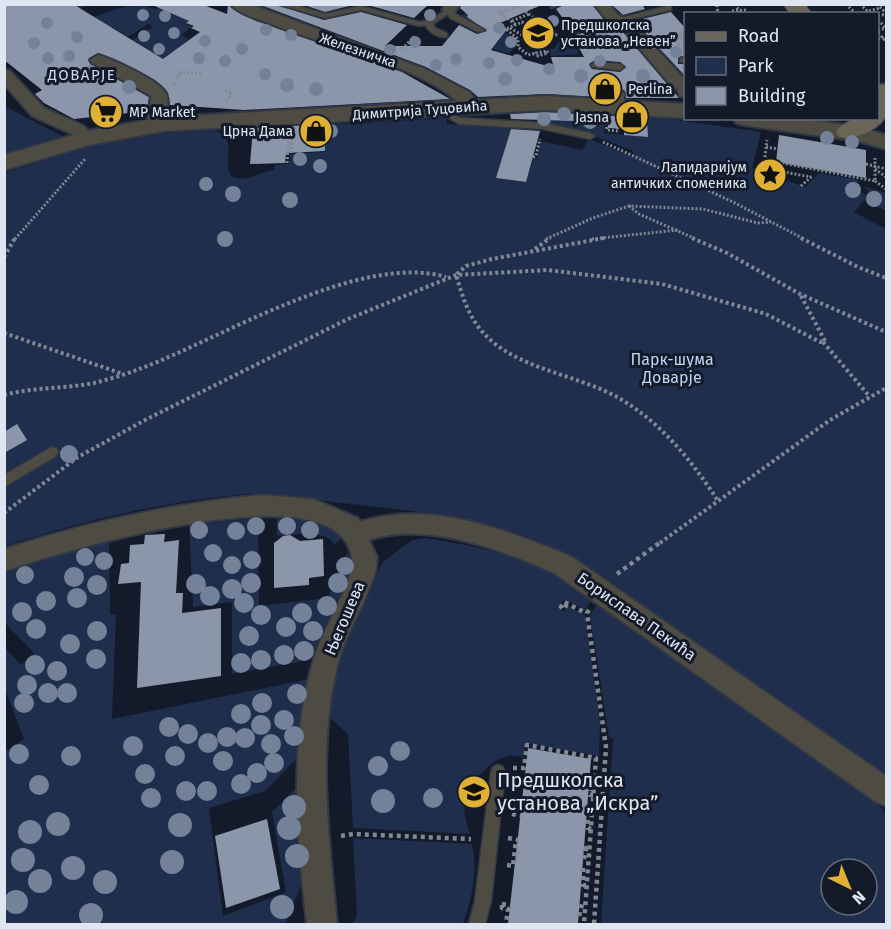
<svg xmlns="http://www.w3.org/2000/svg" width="891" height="929" viewBox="0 0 891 929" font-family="'Fira Sans',sans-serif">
  <rect width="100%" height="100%" fill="#131b2a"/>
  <!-- green -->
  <g fill="#1e2e4c" fill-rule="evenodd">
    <path d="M82,5H89L71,10L81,22C104,13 131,0 155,9L164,5L191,19L186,24L192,26L182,35L189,39L183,44L212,56L240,47L269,22L278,26L256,48L216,73L119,48L153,27L148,24L128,37L112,27L68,48L149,90L120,92L5,52L71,8Z"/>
    <polygon points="463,5 514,38 515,44 510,54 493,49 501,38 478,32 484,28 461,16 466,13 460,8"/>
    <polygon points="575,40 579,54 551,56 550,49 554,49 558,42"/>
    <polygon points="4,106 62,136 5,153"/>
    <path d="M537,112H568V119L604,122V133L648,137V124L642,123L648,116L761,132L752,168L805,187L819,173L859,180L856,190L866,195L869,191L864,188L866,187L886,193V211L864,200L854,212L886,229V777L606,578C584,564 562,551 538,541C475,515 401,510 334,502C304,498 273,491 244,494C162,502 82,521 5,546L4,173L104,142L153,134L215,130C238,141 223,157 230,175C243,185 260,171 274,170L275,165L289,164L290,154L325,152V125L446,118L447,124L511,128L497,178L526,182L533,158L537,159L541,141L582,150L589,139L634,157L633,151L584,132L539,123Z"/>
    <polygon points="258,518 259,606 328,598 347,552 353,567 311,657 299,662 232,674 232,602 193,607 189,525"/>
    <path d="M277,518L319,523L345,535L334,545C327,528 293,536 277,536Z"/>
    <polygon points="109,537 110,615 116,614 112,719 309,679 302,753 265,791 209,808 223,916 286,892 272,812 302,782 303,881 285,924 5,924 5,752 24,739 5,689 5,648 21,665 34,653 5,623 5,567"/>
    <path d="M426,538C495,549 533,559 593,598L585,610L564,599L559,607L564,612L567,606L585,615L600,722L599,756L525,743L523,757C517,756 511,755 504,757C489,761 468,786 465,802C463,812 467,824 470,834L353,828L348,734L326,714L327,697L344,640L383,562L412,540Z"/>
    <path d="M599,601L871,795L886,814V924H601L613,739L609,737L590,615ZM831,869H867V905H831Z"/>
    <path d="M353,838L472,844C478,872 472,898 463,924H353L357,915Z"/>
  </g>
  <!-- building -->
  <g fill="#8b96aa" fill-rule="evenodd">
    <polygon points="4,4 73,4 163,59 200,32 191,28 194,26 186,23 189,21 150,4 201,4 227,14 228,5 254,20 402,72 450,99 244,110 170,105 167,91 155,80 99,53 89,58 90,64 149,97 147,111 74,119 44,103 35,94 42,90 4,60"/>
    <path d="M258,4H275L324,20L361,12L407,25L385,46H442L459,25L477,34L487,31L467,17L468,15L460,8L462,4H544L500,23L507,29L491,50L554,68L551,57H584L579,48L584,47L575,35L613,26L623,32L679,98H626L625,91L620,88L615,91L614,98L546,94L478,97L470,90L426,67ZM595,60L620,62L626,67L620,72L592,69L589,64Z"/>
    <polygon points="301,4 357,4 325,12"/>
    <polygon points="364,4 429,4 414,18"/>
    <polygon points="565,4 592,4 604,20 570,28 556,9"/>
    <polygon points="622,4 642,4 645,9 623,15 613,6"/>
    <polygon points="671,12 686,29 686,55 678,58 678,64 686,64 686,77 634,21"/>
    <polygon points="546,112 647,118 648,137 624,135 624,129 608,128 608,122 511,119 510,114"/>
    <polygon points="325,124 325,151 286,153 285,163 250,164 253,128"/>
    <polygon points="511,129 540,131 526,182 496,178"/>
    <polygon points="779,135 866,150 866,178 776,162"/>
    <polygon points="17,424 27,440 4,453 4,432"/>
    <polygon points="165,534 164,542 179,540 176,593 183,593 182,613 221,608 221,676 137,688 141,582 118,584 121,564 129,563 130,545 144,544 145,535"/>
    <polygon points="290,535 300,541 323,539 324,576 309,578 309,585 274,588 274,543 283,536"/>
    <polygon points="528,748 591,759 578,924 508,924"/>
    <polygon points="267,819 280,889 226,908 215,836"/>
  </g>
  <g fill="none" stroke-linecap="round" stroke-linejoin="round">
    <defs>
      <g id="service">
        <path d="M277,4H292L325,14L361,6L419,22L430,20L449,8L456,14L485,30L478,32L450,18L448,14L433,24L435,28L447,33V37C438,38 430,33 425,25L419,26L361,10L325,18Z"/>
        <polygon points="551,4 563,4 551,8"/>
        <polygon points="668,6 671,6 671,10 573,33 569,31"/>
        <polygon points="686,57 686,62 680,62 680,58"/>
        <polygon points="595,62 620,64 624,67 620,70 592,67 591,65"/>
        <polygon points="680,82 684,85 686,98 679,96 676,85"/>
        <polygon points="886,83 886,89 878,91 878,85"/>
        <polygon points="620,90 624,93 624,105 620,108 616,105 616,93"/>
        <polygon points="450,106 454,109 455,116 461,118 543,123 590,133 595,136 590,139 543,129 459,124 447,117 446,109"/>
        <polygon points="52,447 56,448 58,452 56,456 4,487 4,475"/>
        <polygon points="498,765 503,767 505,772 491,901 485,924 469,924 475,901 491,772 493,767"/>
      </g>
      <g id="minor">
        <path d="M230,4H250L425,69L469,92L481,107L479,111H467C427,65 328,48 271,24C258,19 239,14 230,4Z"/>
        <polygon points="445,4 460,4 454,13 449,14 442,10"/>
        <polygon points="594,4 609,4 617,14 634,24 686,81 686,89 674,89 624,30 607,20"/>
        <path d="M98,55C112,59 158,80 165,92C171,100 166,121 161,129L155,130L147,125L151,96L92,63L90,60Z"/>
        <polygon points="4,69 10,71 44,108 84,126 95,138 93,142 81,142 72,134 32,116 4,84"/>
        <path d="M262,495L313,499L358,518L360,522C430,499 507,530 572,557L886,776V806L876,802L554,573C503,550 425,521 369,540L377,557L376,569C367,603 345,633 337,667C317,751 329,840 337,924H307C297,841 289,747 312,665C321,632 342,603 352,569C361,458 56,554 4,571V549C89,522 173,503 262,495Z"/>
      </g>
      <g id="tertiary">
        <polygon points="546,96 686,104 686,118 546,110 164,131 89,145 4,170 4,155 87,131 164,117"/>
        <path d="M733,118C785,118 836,119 886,135V149L858,141L743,125L736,123Z"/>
      </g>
      <g id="secondary">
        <polygon points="783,4 805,4 812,14 790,14"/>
        <path d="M878,84L886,86C886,94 889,107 886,115C883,128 854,141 840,137L836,132C846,117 862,118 878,118Z"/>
      </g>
    </defs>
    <!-- service casing -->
    <use href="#service" stroke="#303746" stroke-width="3"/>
    <!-- minor casing -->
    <use href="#minor" stroke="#303746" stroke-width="4"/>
    <!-- tertiary casing -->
    <use href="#tertiary" stroke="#303746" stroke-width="4"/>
    <!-- secondary casing -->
    <use href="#secondary" stroke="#303746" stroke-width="2"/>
    <!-- path-far2 -->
    <g stroke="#818895" stroke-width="3" stroke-dasharray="2 2" stroke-linecap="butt">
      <polyline points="516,4 549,30 538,34 522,22 506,29 518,39 518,47 528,55 536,53"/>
      <polyline points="735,4 741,14"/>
      <polyline points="846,4 856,14"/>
      <polyline points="860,4 870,14"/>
      <polyline points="877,4 886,13"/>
      <polyline points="717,5 718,14"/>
      <polyline points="498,11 516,25"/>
      <polyline points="732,11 746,10"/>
      <polyline points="869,11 881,8"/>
      <polyline points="501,13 518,6"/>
      <polyline points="878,16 886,14"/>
      <polyline points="878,20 886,28"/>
      <polyline points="512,21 529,14"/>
      <polyline points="510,28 537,44 544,41 542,38 534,42"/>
      <polyline points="878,30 886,28"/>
      <polyline points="545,32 551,36 556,35 549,30"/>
      <polyline points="676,33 686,43"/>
      <polyline points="878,33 886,41"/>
      <polyline points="670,35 681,47"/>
      <polyline points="660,37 686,32"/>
      <polyline points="878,39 886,37"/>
      <polyline points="669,42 686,38"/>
      <polyline points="402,49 416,35"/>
      <polygon points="547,51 548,53 538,56 536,53"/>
      <polyline points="174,84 181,72 203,74"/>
      <polyline points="225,90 232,93 226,102"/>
      <polyline points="606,123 607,130 618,131 618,128"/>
      <polyline points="603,142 733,202 804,239"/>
      <polyline points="766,147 778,149"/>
      <polyline points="291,153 292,134"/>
      <polyline points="533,157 536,156 540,139"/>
      <polyline points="287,163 289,134"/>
      <polyline points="782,163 875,181 875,158"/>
      <polyline points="866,164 886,169"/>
      <polyline points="763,168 811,177"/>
      <polyline points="875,169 886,177"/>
      <polyline points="763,173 767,140"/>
      <polyline points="875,181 886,189"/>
      <polyline points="801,186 812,176"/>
      <polyline points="629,206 639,214 696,239"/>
      <polyline points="15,239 85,159"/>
      <polyline points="546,239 593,218 629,206 703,209 758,223 771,222"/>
      <polyline points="592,239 678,230"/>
    </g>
    <!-- path-far1 -->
    <g stroke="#818895" stroke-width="4" stroke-dasharray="3 3" stroke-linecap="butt">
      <path d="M604,238L492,259L466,266L456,275C462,294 467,313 480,329C512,369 574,373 617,397C660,421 692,461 718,501"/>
      <polyline points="692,238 727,253 800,294 886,332"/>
      <polyline points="801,238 858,267 886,278"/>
      <polyline points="535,249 550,238"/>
      <polyline points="4,257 15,238"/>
      <polyline points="4,333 123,374"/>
      <polyline points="823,342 870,397"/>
      <path d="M4,395C34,387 64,389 94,383C110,379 127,374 142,368C222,338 360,252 446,277"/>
      <polyline points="4,513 78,457 147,419 348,319 456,275 548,270 662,284 766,314 820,342 825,341 800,294"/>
      <polyline points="660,543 830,420 886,388"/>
    </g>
    <!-- path -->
    <g stroke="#818895" stroke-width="4.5" stroke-dasharray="4 4" stroke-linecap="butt">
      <polyline points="617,574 662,541"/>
      <polyline points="567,604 564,609 561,607 564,602 586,613"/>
      <polyline points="589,610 587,613 606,747 594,924"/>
      <polyline points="513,768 524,768 527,745 596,758 584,924"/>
      <polyline points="514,779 525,781"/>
      <polyline points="589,779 590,795 593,795"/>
      <polyline points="587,812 588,828 591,829"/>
      <polyline points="512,814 521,816"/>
      <polyline points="341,836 353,834 471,839"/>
      <polyline points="508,838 518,840"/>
      <polyline points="584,859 586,848 589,849"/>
      <polyline points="507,865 513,866 516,840"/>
      <polyline points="583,868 583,885 587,886"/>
      <polyline points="502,904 511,905"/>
      <polyline points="502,905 502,908 508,909 506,924"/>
      <polyline points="579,916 582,904 585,905"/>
    </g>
    <!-- service -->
    <use href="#service" fill="#4e4b42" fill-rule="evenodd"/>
    <!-- minor -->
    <use href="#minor" fill="#4e4b42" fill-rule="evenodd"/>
    <!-- tertiary -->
    <use href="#tertiary" fill="#4e4b42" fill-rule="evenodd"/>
    <!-- secondary -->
    <use href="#secondary" fill="#6b6558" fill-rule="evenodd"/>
  </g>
  <!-- trees -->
  <g fill="#738199">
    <circle cx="143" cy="15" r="6"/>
    <circle cx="430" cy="15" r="6"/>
    <circle cx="165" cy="16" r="6"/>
    <circle cx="553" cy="21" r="6"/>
    <circle cx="47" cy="23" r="6"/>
    <circle cx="499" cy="28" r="6"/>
    <circle cx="266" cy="30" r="6"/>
    <circle cx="174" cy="33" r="6"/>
    <circle cx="602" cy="34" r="6"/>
    <circle cx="291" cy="35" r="6"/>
    <circle cx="144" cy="36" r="6"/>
    <circle cx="77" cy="37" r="6"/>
    <circle cx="205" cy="41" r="6"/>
    <circle cx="415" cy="42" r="6"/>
    <circle cx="511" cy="42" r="6"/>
    <circle cx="34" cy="43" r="6"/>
    <circle cx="653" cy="43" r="6"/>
    <circle cx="159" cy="49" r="6"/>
    <circle cx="242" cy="49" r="6"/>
    <circle cx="390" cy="50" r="6"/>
    <circle cx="676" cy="52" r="6"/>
    <circle cx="69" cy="56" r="6"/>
    <circle cx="48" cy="58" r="6"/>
    <circle cx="199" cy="58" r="6"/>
    <circle cx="456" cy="59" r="6"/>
    <circle cx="517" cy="60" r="6"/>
    <circle cx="225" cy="61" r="6"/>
    <circle cx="600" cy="61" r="6"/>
    <circle cx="489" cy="63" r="6"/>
    <circle cx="436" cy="65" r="6"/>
    <circle cx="549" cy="69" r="6"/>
    <circle cx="91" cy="71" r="6"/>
    <circle cx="265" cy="74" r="6"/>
    <circle cx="581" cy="76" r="7"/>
    <circle cx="643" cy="76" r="7"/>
    <circle cx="505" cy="79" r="7"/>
    <circle cx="287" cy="85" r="7"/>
    <circle cx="129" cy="87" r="7"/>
    <circle cx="316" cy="89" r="7"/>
    <circle cx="564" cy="114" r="7"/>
    <circle cx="544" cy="119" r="7"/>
    <circle cx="590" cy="122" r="7"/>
    <circle cx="331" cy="131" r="7"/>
    <circle cx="827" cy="138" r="7"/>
    <circle cx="852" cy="142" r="7"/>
    <circle cx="300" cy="159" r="7"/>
    <circle cx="320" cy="166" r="7"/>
    <circle cx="206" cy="184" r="7"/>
    <circle cx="853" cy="190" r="8"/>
    <circle cx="233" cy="194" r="8"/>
    <circle cx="874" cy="199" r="8"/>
    <circle cx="290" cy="200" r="8"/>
    <circle cx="225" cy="239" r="8"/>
    <circle cx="69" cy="454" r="9"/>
    <circle cx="256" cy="526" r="9"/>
    <circle cx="287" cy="526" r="9"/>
    <circle cx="199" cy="530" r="9"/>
    <circle cx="310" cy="530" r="9"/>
    <circle cx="236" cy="531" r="9"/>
    <circle cx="213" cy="553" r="9"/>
    <circle cx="85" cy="557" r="9"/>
    <circle cx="252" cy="560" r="9"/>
    <circle cx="104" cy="561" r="9"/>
    <circle cx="232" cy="565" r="9"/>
    <circle cx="345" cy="566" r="9"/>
    <circle cx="25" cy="575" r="9"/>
    <circle cx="74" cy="577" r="10"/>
    <circle cx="251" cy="583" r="10"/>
    <circle cx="338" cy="583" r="10"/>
    <circle cx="196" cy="584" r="10"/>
    <circle cx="97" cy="585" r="10"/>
    <circle cx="232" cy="589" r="10"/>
    <circle cx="210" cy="596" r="10"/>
    <circle cx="77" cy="598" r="10"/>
    <circle cx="46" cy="601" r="10"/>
    <circle cx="244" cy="603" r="10"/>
    <circle cx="327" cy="606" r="10"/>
    <circle cx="22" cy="612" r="10"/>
    <circle cx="302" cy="613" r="10"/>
    <circle cx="261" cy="615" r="10"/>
    <circle cx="286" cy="627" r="10"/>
    <circle cx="36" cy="629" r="10"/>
    <circle cx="97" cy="631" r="10"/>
    <circle cx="313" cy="631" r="10"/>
    <circle cx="249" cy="636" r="10"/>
    <circle cx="70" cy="644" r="10"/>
    <circle cx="304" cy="651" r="10"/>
    <circle cx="284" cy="655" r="10"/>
    <circle cx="96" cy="659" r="10"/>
    <circle cx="261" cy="660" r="10"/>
    <circle cx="241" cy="663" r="10"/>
    <circle cx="35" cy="665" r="10"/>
    <circle cx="57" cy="671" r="10"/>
    <circle cx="27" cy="685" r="10"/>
    <circle cx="48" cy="693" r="10"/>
    <circle cx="67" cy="693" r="10"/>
    <circle cx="297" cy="694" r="10"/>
    <circle cx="24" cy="703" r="10"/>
    <circle cx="262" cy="703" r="10"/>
    <circle cx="241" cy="714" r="10"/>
    <circle cx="284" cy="720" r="10"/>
    <circle cx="261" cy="725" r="10"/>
    <circle cx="169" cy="727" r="10"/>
    <circle cx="188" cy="734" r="10"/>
    <circle cx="294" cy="736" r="10"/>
    <circle cx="227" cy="737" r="10"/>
    <circle cx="245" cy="738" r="10"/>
    <circle cx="208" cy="743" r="10"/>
    <circle cx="271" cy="744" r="10"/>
    <circle cx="133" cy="746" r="10"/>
    <circle cx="400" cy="751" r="10"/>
    <circle cx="19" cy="754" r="10"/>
    <circle cx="71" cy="756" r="10"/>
    <circle cx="175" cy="756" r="10"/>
    <circle cx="223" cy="761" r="10"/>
    <circle cx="274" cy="763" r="10"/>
    <circle cx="378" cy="766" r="10"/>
    <circle cx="257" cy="773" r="10"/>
    <circle cx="145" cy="774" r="10"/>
    <circle cx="241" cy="784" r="10"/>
    <circle cx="39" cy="785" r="10"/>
    <circle cx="186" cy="791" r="10"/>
    <circle cx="207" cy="791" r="10"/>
    <circle cx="151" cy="798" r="10"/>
    <circle cx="433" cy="798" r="10"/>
    <circle cx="383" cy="801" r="12"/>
    <circle cx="294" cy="807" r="12"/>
    <circle cx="58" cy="824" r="12"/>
    <circle cx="180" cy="825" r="12"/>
    <circle cx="289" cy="828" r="12"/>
    <circle cx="30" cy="832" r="12"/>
    <circle cx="297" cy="856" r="12"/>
    <circle cx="23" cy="860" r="12"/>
    <circle cx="172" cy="862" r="12"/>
    <circle cx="73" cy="868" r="12"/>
    <circle cx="40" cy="881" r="12"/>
    <circle cx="105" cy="882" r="12"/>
    <circle cx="16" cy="902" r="12"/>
    <circle cx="282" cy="907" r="12"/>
    <circle cx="91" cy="915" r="12"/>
  </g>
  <!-- icons -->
  <defs>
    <symbol id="school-disc" viewBox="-11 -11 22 22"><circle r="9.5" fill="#dfb034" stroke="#131b2a"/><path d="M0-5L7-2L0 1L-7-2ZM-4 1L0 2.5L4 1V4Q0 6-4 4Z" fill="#111"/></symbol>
    <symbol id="shop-disc" viewBox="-11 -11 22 22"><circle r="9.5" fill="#dfb034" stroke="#131b2a"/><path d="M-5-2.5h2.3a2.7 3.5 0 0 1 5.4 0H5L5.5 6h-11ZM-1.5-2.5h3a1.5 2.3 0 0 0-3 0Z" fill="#111"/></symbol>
    <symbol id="supermarket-disc" viewBox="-11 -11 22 22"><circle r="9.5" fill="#dfb034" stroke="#131b2a"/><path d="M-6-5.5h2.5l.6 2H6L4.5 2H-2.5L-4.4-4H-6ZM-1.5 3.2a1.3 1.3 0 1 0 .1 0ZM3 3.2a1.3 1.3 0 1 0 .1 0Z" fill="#111"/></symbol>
    <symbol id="sight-disc" viewBox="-11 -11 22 22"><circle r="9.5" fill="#dfb034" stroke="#131b2a"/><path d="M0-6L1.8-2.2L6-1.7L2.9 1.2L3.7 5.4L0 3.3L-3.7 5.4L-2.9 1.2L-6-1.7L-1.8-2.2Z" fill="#111"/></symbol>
  </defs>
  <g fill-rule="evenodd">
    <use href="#school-disc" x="519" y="14" width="38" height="38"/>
    <use href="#shop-disc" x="586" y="70" width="38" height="38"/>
    <use href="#supermarket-disc" x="87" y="93" width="38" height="38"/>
    <use href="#shop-disc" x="613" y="98" width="38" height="38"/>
    <use href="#shop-disc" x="297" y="112" width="38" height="38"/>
    <use href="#sight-disc" x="751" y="156" width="38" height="38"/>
    <use href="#school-disc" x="455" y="773" width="38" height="38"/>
  </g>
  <g text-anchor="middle" stroke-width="6" stroke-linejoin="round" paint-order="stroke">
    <!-- far-poi labels -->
    <g font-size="14" fill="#e0e6f1" stroke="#131b2a" text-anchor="start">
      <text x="561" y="30">Предшколска<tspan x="561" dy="16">установа „Невен”</tspan></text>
      <text x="628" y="94">Perlina</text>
      <text x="129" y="117">MP Market</text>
      <text x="609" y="122" text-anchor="end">Jasna</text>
      <text x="293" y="136" text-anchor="end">Црна Дама</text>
      <text x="747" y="172" text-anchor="end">Лапидаријум<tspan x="747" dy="16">античких споменика</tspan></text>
    </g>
    <!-- far-street labels -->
    <g font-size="14" fill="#e0e6f1" stroke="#131b2a">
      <text transform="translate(358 50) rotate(19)" y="5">Железничка</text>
      <text transform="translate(420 110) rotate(-4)" y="5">Димитрија Туцовића</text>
    </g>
    <!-- far-neighbourhood labels -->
    <g font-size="15" letter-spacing="1.5" fill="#ccd8ed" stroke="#131b2a">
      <text x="82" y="80">ДОВАРЈЕ</text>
    </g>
    <!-- park labels -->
    <g font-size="16" fill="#c2d4f4" stroke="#131b2a">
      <text x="672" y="365">Парк-шума<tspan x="672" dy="18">Доварје</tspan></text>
    </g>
    <!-- street labels -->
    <g font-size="16" fill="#e0e6f1" stroke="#131b2a">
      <text transform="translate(637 616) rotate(35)" y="6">Борислава Пекића</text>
      <text transform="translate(344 618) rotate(-67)" y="6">Његошева</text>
    </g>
    <!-- near-poi labels -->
    <g font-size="20" fill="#e0e6f1" stroke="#131b2a" text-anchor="start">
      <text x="497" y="787">Предшколска<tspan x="497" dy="23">установа „Искра”</tspan></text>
    </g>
  </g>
  <!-- border -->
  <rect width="891" height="929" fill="none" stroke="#e0e6f1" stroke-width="12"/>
  <!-- legend -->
  <rect x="684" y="12" width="195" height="108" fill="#131b2a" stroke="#656c7a" stroke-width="1.5"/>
  <rect x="696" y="32" width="30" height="9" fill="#6b6558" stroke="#656c7a" stroke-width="1.5"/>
  <text x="738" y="42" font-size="18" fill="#e0e6f1">Road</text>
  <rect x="696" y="57" width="30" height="18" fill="#1e2e4c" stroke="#656c7a" stroke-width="1.5"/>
  <text x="738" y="72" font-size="18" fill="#e0e6f1">Park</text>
  <rect x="696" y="87" width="30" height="18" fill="#8b96aa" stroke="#656c7a" stroke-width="1.5"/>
  <text x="738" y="102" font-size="18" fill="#e0e6f1">Building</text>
  <!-- north arrow -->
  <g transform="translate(849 887) rotate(137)"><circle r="28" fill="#131b2a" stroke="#656c7a" stroke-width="1.5"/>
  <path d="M0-4.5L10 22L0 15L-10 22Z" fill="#dfb034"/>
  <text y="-9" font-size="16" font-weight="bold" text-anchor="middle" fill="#e0e6f1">N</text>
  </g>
</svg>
